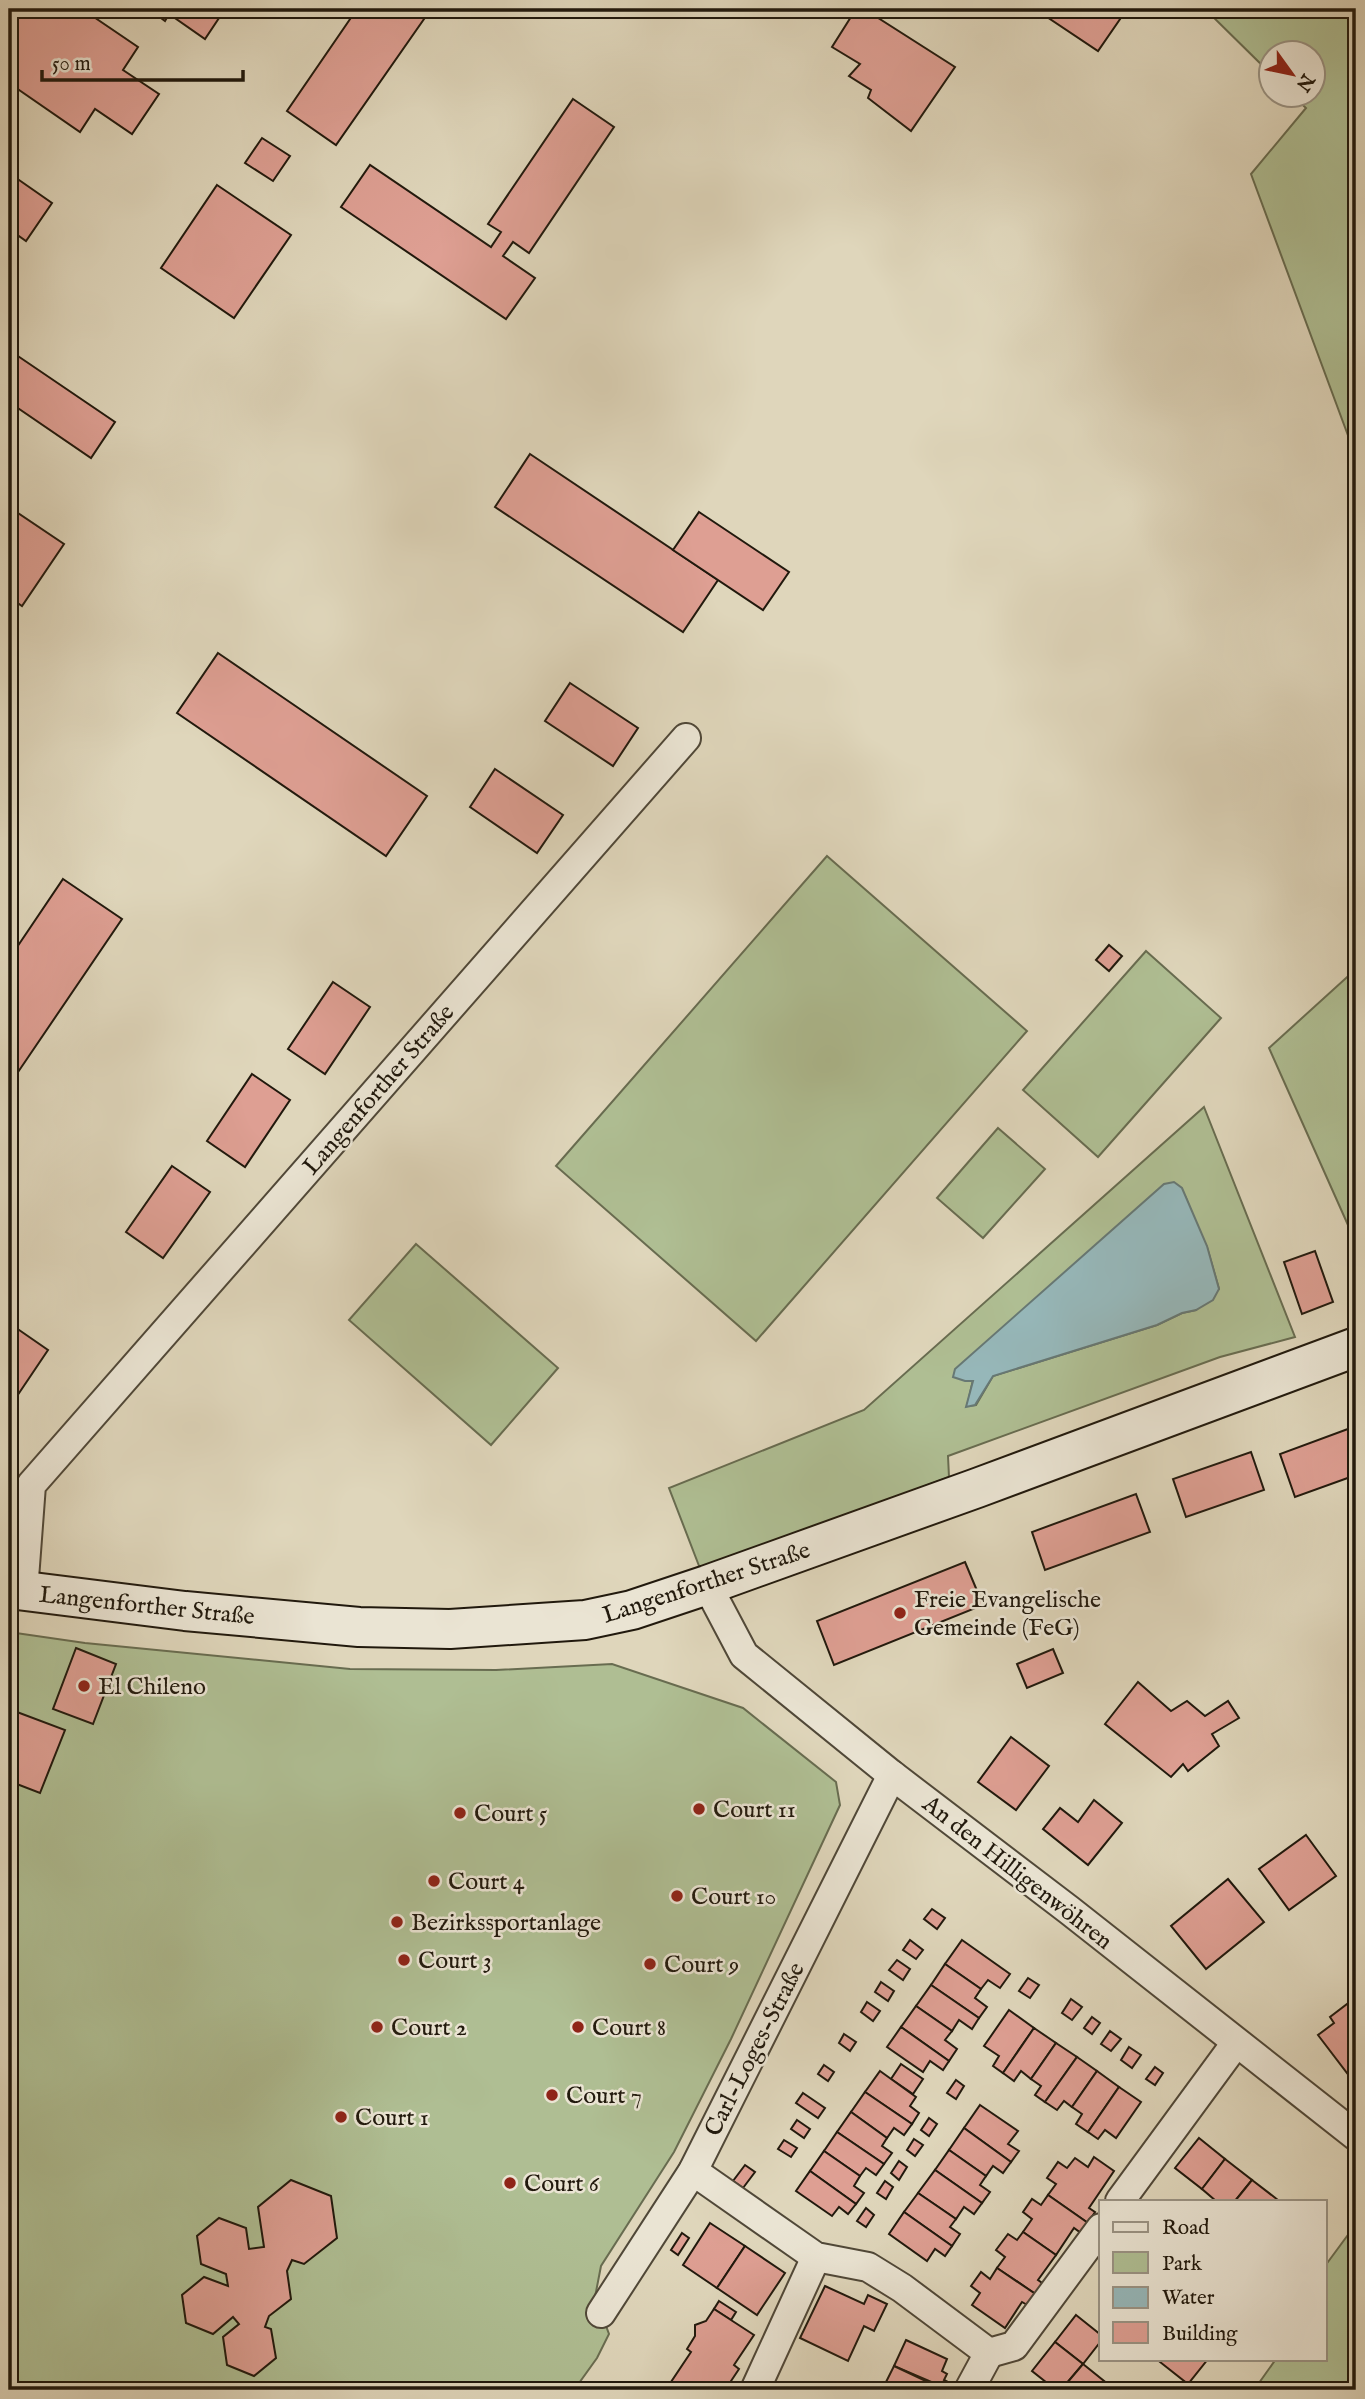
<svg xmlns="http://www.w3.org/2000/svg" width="1365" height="2399" viewBox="0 0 1365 2399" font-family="'IM FELL English',serif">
  <rect width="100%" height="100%" fill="#dfd6bb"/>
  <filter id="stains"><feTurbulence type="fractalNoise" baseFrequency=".00286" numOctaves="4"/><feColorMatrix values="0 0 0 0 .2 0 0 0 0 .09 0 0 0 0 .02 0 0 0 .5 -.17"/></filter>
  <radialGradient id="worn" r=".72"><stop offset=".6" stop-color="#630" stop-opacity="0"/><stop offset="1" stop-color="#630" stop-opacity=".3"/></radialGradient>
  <!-- green -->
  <g fill="#afbe93" stroke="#686c50" stroke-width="2" fill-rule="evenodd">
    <polygon points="1205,9 1356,9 1356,457 1251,174 1306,108 1292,95 1312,94 1312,52 1270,52 1270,73"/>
    <polygon points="827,856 1027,1031 756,1341 556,1166"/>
    <polygon points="1146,951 1221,1018 1098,1157 1023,1090"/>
    <polygon points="1356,969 1356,1243 1269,1048"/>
    <path d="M1204,1107L1295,1337L1220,1357L948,1456L949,1477L701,1571L669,1488L864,1410ZM1186,1198L1199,1231L1207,1247L1219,1289L1196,1310L1182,1313L1157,1325L993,1376L976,1405L967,1406L973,1380Z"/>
    <polygon points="998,1128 1045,1169 983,1238 937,1198"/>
    <polygon points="416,1244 558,1368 491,1445 349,1320"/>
    <polygon points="9,1632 85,1643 350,1669 496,1670 612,1664 743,1708 836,1782 840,1805 731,2039 674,2152 601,2266 595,2297 609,2334 597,2358 574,2390 9,2390"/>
    <polygon points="1356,2224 1356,2390 1254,2390 1276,2359 1325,2359 1325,2266"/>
  </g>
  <!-- water -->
  <polygon fill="#96b7b9" stroke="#677874" stroke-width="2" points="1174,1182 1182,1188 1207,1246 1219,1289 1213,1300 1196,1310 1182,1313 1157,1325 993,1376 975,1405 966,1407 973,1381 965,1381 953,1377 955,1369 1164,1184"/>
  <!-- building -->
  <g fill="#de9f93" stroke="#21190d" stroke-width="2">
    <polygon points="9,9 82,9 138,47 123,70 159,94 132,134 95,109 80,132 9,83"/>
    <polygon points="149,9 225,9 205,39 169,14 165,21"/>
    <polygon points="357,9 431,9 336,145 287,111"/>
    <polygon points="856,9 864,9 955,67 911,131 868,98 871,90 849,76 860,64 832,47"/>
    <polygon points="1035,9 1127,9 1098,51"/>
    <polygon points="573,99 614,127 529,253 513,242 503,256 535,278 506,319 341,207 370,165 491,247 501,232 488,224"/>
    <polygon points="262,138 290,156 273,181 245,163"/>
    <polygon points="9,173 52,203 26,241 9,229"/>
    <polygon points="217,185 291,235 234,318 161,268"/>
    <polygon points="9,350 115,422 91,458 9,402"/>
    <polygon points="530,454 718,580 683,632 495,507"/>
    <polygon points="9,507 64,544 22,606 9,597"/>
    <polygon points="699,512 789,572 763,610 673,550"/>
    <polygon points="218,653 427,796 386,856 177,713"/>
    <polygon points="570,683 638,728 613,766 545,721"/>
    <polygon points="495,769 563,815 537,853 470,807"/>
    <polygon points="63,879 122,919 14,1078 9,1075 9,959"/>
    <polygon points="1109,945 1122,956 1109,971 1096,960"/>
    <polygon points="333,982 370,1007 325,1074 288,1049"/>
    <polygon points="252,1074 290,1100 245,1167 207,1141"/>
    <polygon points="172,1166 210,1192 163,1258 126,1232"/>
    <polygon points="1315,1251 1333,1302 1302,1314 1284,1262"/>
    <polygon points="9,1323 48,1350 9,1408"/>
    <polygon points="1356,1426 1356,1475 1295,1497 1280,1454"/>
    <polygon points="1251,1452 1264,1490 1186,1517 1173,1479"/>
    <polygon points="1136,1494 1150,1532 1045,1570 1032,1532"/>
    <polygon points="965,1562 983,1605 834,1665 817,1621"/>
    <polygon points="76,1648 116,1664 93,1724 53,1709"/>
    <polygon points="1053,1649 1063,1673 1027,1688 1017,1664"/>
    <polygon points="1138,1682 1171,1711 1187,1701 1205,1716 1228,1701 1239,1718 1212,1734 1219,1746 1188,1771 1183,1764 1171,1777 1105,1724"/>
    <polygon points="9,1709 65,1730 40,1793 9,1781"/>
    <polygon points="1011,1737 1049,1766 1016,1810 978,1782"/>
    <polygon points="1094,1800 1122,1823 1088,1865 1043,1829 1060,1808 1078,1822"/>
    <polygon points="1306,1835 1336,1876 1289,1910 1259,1869"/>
    <polygon points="1228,1879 1264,1922 1206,1969 1171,1926"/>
    <polygon points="932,1909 945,1918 937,1929 924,1919"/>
    <polygon points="910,1940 923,1950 916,1959 903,1950"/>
    <polygon points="962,1940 1010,1974 1000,1988 988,1980 981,1989 945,1964"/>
    <polygon points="897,1960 910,1969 903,1980 889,1970"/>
    <polygon points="945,1964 981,1989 975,1998 987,2007 979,2018 931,1985"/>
    <polygon points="1028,1978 1039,1985 1030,1998 1019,1991"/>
    <polygon points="881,1982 894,1991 888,2001 875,1992"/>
    <polygon points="931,1985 979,2018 972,2029 959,2020 952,2031 916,2006"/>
    <polygon points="1071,1999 1082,2007 1072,2020 1062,2013"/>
    <polygon points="1351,2001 1356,2008 1356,2066 1347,2073 1318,2035 1334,2023 1330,2017"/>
    <polygon points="867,2002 880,2011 873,2021 861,2012"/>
    <polygon points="916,2006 952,2031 945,2040 957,2049 949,2061 901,2027"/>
    <polygon points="1009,2010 1034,2028 1003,2073 993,2066 999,2056 984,2046"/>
    <polygon points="1092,2017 1100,2023 1092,2034 1084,2028"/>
    <polygon points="901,2027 949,2061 943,2070 930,2061 923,2072 887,2047"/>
    <polygon points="1034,2028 1056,2043 1031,2079 1021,2071 1014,2081 1003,2073"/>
    <polygon points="1110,2031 1121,2039 1111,2051 1101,2044"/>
    <polygon points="844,2034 856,2042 850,2051 839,2043"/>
    <polygon points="1056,2043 1077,2057 1045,2102 1035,2095 1041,2086 1031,2079"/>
    <polygon points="1129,2047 1141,2055 1132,2068 1121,2060"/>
    <polygon points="1077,2057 1097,2071 1072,2107 1064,2101 1057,2110 1045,2102"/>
    <polygon points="901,2064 923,2079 913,2094 891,2079"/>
    <polygon points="824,2065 834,2072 828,2081 818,2074"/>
    <polygon points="1155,2067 1163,2073 1155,2085 1146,2079"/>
    <polygon points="880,2071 916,2097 910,2106 919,2113 912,2124 865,2092"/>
    <polygon points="1097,2071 1119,2087 1088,2132 1076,2124 1082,2114 1072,2107"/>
    <polygon points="956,2080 964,2086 956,2099 947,2093"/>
    <polygon points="1119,2087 1141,2102 1116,2138 1105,2130 1098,2139 1088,2132"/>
    <polygon points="865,2092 912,2124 904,2135 894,2128 887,2138 851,2112"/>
    <polygon points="803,2093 825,2108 818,2118 796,2103"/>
    <polygon points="980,2105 1018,2131 1008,2144 1019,2151 1011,2162 964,2128"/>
    <polygon points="851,2112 887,2138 882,2146 892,2153 884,2164 837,2132"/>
    <polygon points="929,2118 937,2124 929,2136 921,2130"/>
    <polygon points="797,2120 810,2129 804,2138 791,2129"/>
    <polygon points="964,2128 1011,2162 1003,2173 993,2166 986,2176 949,2150"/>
    <polygon points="837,2132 884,2164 876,2175 866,2168 860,2176 824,2151"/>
    <polygon points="1199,2138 1225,2159 1202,2189 1175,2168"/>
    <polygon points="914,2139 923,2145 915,2156 907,2150"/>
    <polygon points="784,2140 797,2148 791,2157 778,2149"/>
    <polygon points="949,2150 986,2176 980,2185 990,2192 982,2203 935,2170"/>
    <polygon points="824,2151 860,2176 854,2186 864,2193 856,2204 810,2171"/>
    <polygon points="1094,2157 1114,2171 1089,2208 1095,2212 1088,2223 1048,2195 1056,2184 1047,2178 1058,2162 1067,2168 1075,2158 1088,2167"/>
    <polygon points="1225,2159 1252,2180 1235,2201 1216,2201 1202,2189"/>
    <polygon points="899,2161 907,2167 899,2180 891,2173"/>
    <polygon points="745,2165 755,2172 743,2188 733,2181"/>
    <polygon points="935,2170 982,2203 974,2214 964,2207 956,2219 918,2193"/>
    <polygon points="810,2171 856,2204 848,2214 839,2207 832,2216 796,2191"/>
    <polygon points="291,2180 331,2196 337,2238 304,2264 292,2260 287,2271 291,2299 269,2316 265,2327 271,2329 276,2358 254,2376 227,2365 223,2337 239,2324 233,2317 213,2334 186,2323 182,2295 204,2277 228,2286 226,2274 201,2264 197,2236 219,2218 246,2228 249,2249 264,2247 258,2207"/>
    <polygon points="1252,2180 1278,2200 1277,2201 1235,2201"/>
    <polygon points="885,2181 893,2187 886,2199 877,2193"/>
    <polygon points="918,2193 956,2219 950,2227 960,2234 952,2246 904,2212"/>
    <polygon points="1048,2195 1088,2223 1081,2233 1074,2228 1056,2255 1023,2232 1032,2219 1023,2212 1032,2199 1041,2205"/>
    <polygon points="866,2208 874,2215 866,2227 857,2221"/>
    <polygon points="904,2212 952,2246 945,2256 935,2249 927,2261 889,2234"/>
    <polygon points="710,2223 745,2246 717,2288 683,2265"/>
    <polygon points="1023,2232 1056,2255 1038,2280 1045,2285 1037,2295 997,2268 1005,2257 996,2250 1008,2234 1017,2240"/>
    <polygon points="682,2233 689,2238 678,2255 671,2250"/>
    <polygon points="745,2246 785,2273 757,2315 717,2288"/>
    <polygon points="997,2268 1037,2295 1029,2306 1022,2302 1005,2328 972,2305 980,2293 971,2286 981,2272 990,2279"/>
    <polygon points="825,2286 864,2304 868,2295 887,2304 874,2331 864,2326 848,2361 800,2338"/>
    <polygon points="719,2301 736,2312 731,2320 714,2309"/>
    <polygon points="714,2309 754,2335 734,2365 739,2369 725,2390 672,2390 676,2385 671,2382 691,2352 687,2349 695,2336 695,2325 706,2321"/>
    <polygon points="1076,2315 1101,2335 1101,2341 1083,2364 1055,2342"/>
    <polygon points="906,2340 947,2359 942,2371 947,2374 944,2380 952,2384 950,2390 894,2366"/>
    <polygon points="1055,2342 1083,2364 1061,2390 1056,2390 1032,2371"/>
    <polygon points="1163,2359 1208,2359 1188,2384 1160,2362"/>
    <polygon points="1083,2364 1109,2385 1105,2390 1061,2390"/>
    <polygon points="894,2366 945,2390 882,2390"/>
  </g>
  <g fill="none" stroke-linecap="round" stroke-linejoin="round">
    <defs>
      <g id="street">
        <polyline points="707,1585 744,1655 892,1775 1069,1910 1356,2136"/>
        <polyline points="23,1592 31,1485 686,738"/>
        <polyline points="693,2171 816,2257 868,2267 902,2288 989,2353 1014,2346 1101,2228"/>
        <polyline points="1120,2201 1236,2043"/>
        <polyline points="601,2313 693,2171 892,1775"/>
        <polyline points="755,2390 816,2257"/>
        <polyline points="969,2390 989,2353"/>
      </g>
      <polyline id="secondary" points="9,1589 185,1611 359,1627 450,1629 585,1620 632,1610 707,1585 977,1488 1356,1347"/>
    </defs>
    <!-- street casing -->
    <use href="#street" stroke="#504838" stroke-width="32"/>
    <!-- secondary casing -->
    <use href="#secondary" stroke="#21190d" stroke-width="42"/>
    <!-- street -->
    <use href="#street" stroke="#eae4d3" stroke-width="28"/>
    <!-- secondary -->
    <use href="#secondary" stroke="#eae4d3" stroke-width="38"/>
  </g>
  <!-- markers -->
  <g fill="#8f2418" stroke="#eae4d3" stroke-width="2.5">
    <circle cx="900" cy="1613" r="7"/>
    <circle cx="84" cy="1686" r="7"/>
    <circle cx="699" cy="1809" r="7"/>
    <circle cx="460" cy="1813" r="7"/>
    <circle cx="434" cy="1881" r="7"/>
    <circle cx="677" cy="1896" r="7"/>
    <circle cx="397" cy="1922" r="7"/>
    <circle cx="404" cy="1960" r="7"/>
    <circle cx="650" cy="1964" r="7"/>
    <circle cx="377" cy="2027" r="7"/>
    <circle cx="578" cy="2027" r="7"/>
    <circle cx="552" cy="2095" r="7"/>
    <circle cx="341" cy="2117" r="7"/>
    <circle cx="510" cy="2183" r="7"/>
  </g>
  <g text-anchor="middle" stroke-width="5" stroke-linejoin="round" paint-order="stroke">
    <!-- street labels -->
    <g font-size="24" fill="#21190d" stroke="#eae4d3">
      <text transform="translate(378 1089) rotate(-49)" y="8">Langenforther Straße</text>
      <text transform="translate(706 1582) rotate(-18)" y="8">Langenforther Straße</text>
      <text transform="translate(147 1605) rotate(6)" y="8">Langenforther Straße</text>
      <text transform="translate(1018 1872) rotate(38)" y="8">An den Hilligenwöhren</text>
      <text transform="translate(754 2049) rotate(-63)" y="8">Carl-Loges-Straße</text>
    </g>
    <!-- poi labels -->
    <g font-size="24" fill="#21190d" stroke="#eae4d3" text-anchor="start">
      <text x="914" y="1607">Freie Evangelische<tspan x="914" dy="28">Gemeinde (FeG)</tspan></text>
      <text x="98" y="1694">El Chileno</text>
      <text x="713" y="1817">Court 11</text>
      <text x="474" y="1821">Court 5</text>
      <text x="448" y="1889">Court 4</text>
      <text x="691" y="1904">Court 10</text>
      <text x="411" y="1930">Bezirkssportanlage</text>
      <text x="418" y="1968">Court 3</text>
      <text x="664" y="1972">Court 9</text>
      <text x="391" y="2035">Court 2</text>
      <text x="592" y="2035">Court 8</text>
      <text x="566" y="2103">Court 7</text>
      <text x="355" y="2125">Court 1</text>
      <text x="524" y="2191">Court 6</text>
    </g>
  </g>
  <!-- margin -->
  <rect width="1365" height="2399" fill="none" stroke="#dfd6bb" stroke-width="35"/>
  <rect x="10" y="10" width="1344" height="2378" fill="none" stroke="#21190d" stroke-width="3.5"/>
  <rect x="18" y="18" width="1330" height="2364" fill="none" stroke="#21190d" stroke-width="2"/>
  <!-- legend -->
  <rect x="1099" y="2200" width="228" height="161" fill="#eae4d3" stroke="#9a9384" stroke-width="2"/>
  <rect x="1113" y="2222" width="35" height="10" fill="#eae4d3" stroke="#9a9384" stroke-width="2"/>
  <text x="1162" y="2234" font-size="21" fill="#21190d">Road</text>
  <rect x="1113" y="2252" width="35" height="21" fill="#afbe93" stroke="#9a9384" stroke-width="2"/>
  <text x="1162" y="2270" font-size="21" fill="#21190d">Park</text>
  <rect x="1113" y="2287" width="35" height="21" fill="#96b7b9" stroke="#9a9384" stroke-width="2"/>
  <text x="1162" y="2304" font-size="21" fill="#21190d">Water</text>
  <rect x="1113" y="2322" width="35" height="21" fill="#de9f93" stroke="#9a9384" stroke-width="2"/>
  <text x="1162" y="2340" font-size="21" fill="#21190d">Building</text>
  <!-- north arrow -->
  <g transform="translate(1292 74) rotate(123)"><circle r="33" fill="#eae4d3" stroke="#9a9384" stroke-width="2"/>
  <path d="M0-5L12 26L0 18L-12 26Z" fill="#8f2418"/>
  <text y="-10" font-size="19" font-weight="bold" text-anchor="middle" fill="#21190d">N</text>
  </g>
  <!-- scale -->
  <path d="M42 70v10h201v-10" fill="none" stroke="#21190d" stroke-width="3.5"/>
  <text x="52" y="70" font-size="21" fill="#21190d" stroke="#eae4d3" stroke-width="5" paint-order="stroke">50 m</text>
  <rect width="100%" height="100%" filter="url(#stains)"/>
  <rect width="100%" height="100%" fill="url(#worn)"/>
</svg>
